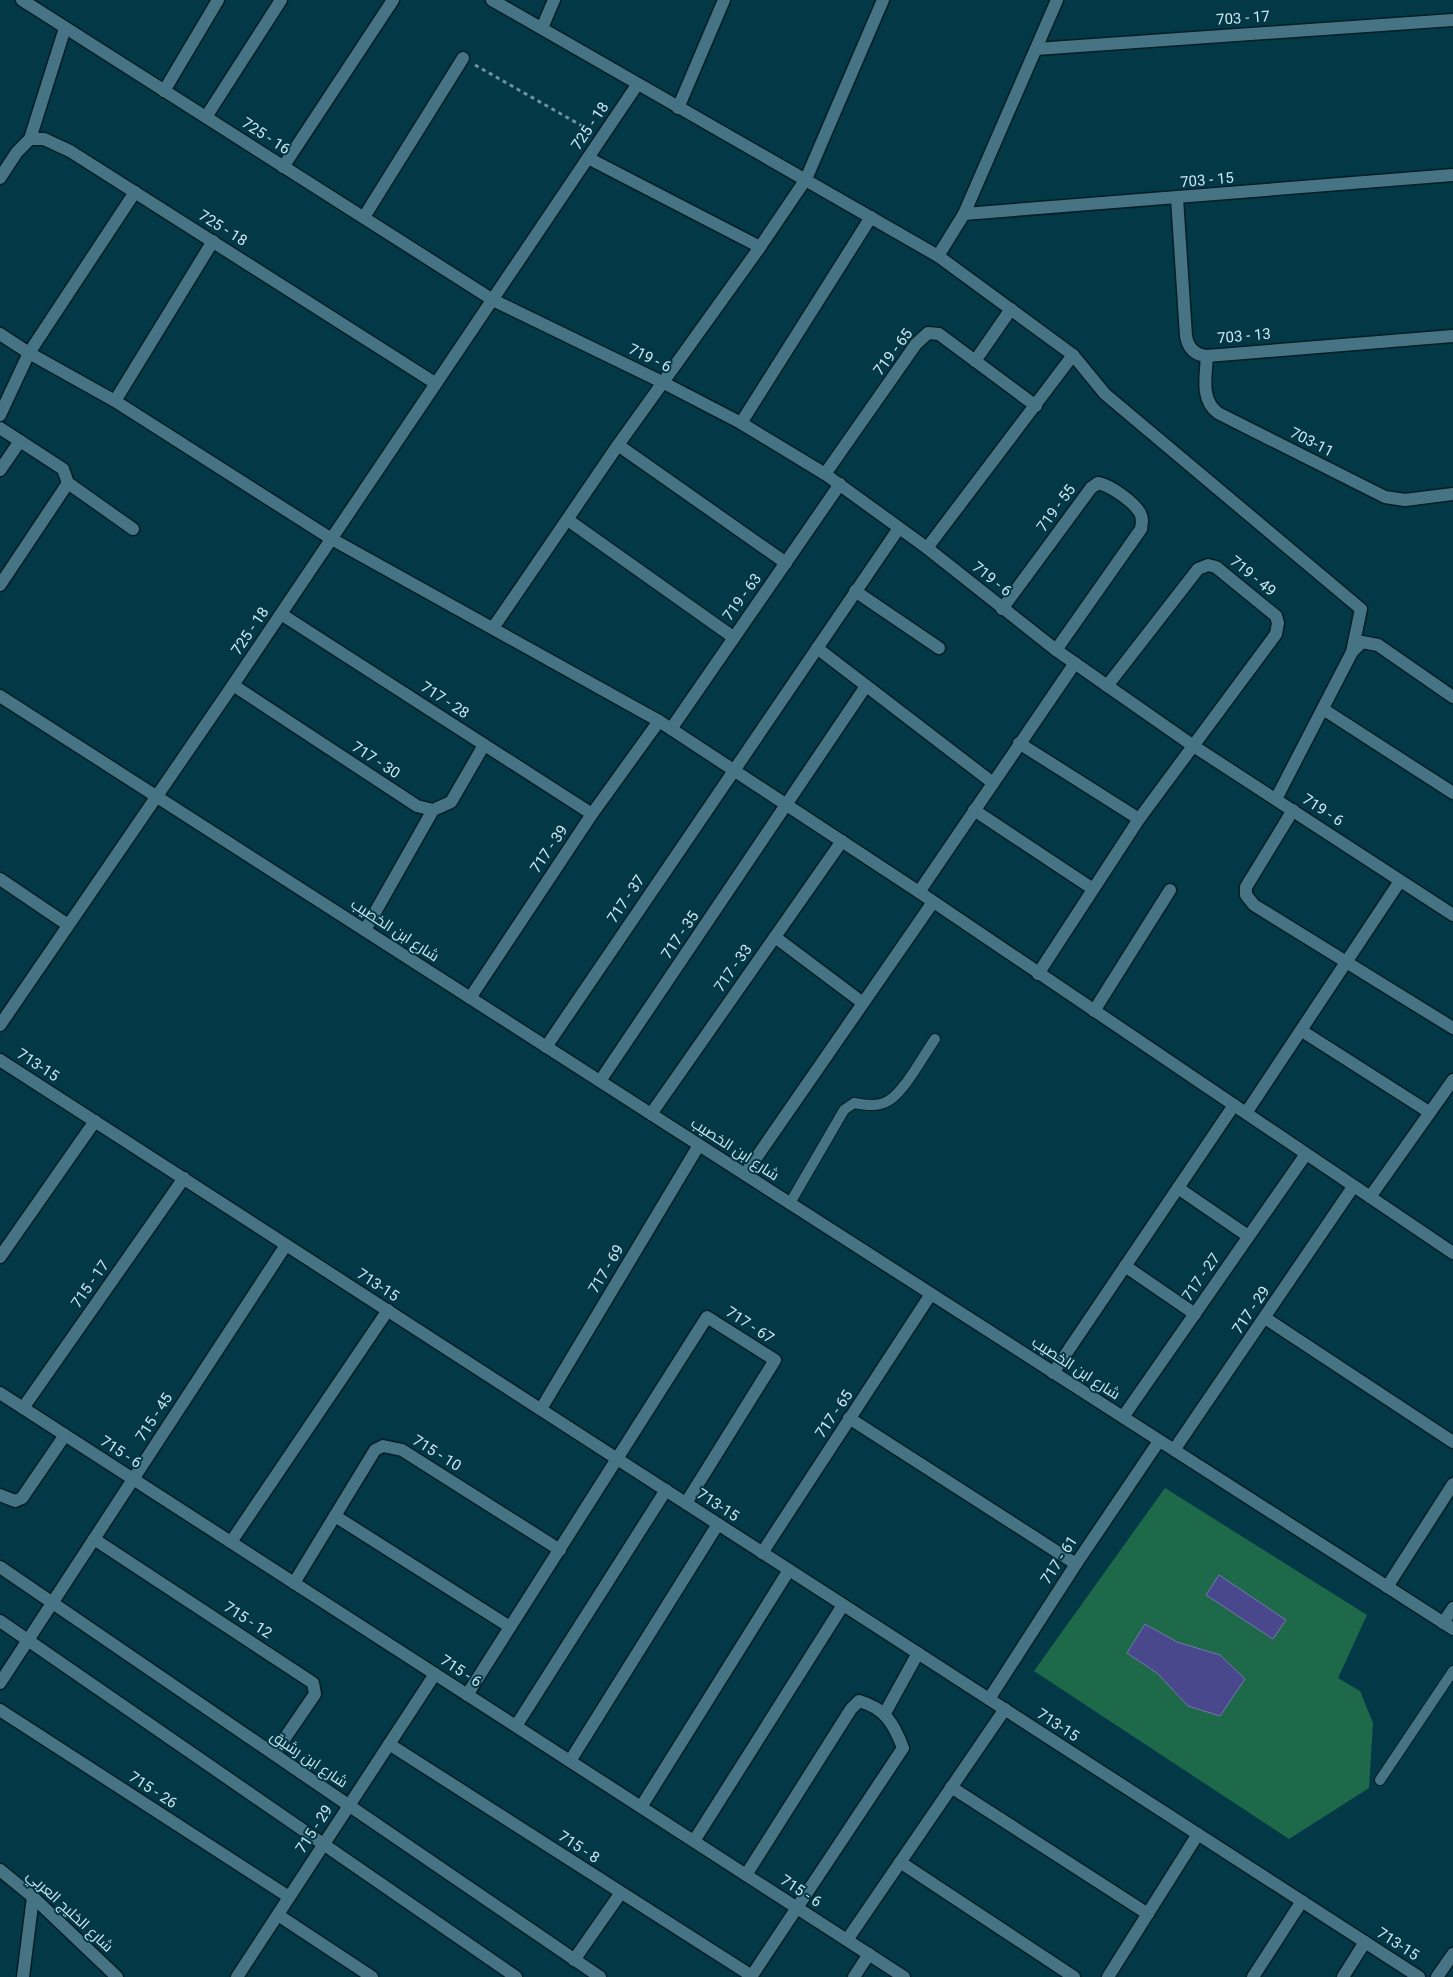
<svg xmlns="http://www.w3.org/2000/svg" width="1453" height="1977" viewBox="0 0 1453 1977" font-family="Roboto,Cairo,sans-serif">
  <rect width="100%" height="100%" fill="#033847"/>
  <!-- green -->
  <polygon fill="#1f694b" points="1165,1488 1367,1615 1338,1678 1360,1691 1373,1723 1369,1788 1289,1839 1034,1671"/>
  <!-- water -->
  <g fill="#4a488d" stroke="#7278ab">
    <polygon points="1219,1575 1286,1620 1273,1639 1206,1595"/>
    <polygon points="1145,1624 1177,1642 1220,1655 1245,1679 1220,1716 1188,1706 1157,1673 1127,1653"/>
  </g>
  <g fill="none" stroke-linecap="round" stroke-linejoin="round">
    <defs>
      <g id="service">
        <path d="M790,1203L844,1110L854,1103C865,1105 878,1107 888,1101C905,1091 923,1056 935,1039"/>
        <polyline points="1380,1780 1453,1671"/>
      </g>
      <g id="minor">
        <polyline points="22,0 493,300 664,383 741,423 825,474 927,548 1056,650 1192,745 1453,915"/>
        <polyline points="492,0 938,256 1073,355 1105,394 1361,609 1352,652"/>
        <polyline points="542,28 554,0"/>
        <polyline points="1036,49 1453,20"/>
        <polyline points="164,91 218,0"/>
        <polyline points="678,108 724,0"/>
        <polyline points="206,117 281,0"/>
        <polyline points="30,139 65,28"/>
        <polyline points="588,158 760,247"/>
        <polyline points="283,167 393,0"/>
        <polyline points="0,178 17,152 30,139 44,139 70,151 435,383"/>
        <path d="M1177,198L1186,336C1188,348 1195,355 1207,356L1453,336"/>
        <polyline points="964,214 1453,175"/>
        <polyline points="364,217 463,58"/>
        <polyline points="938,256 964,214 1057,0"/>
        <polyline points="0,334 29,353 115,401 330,538 659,721 919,892 1453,1253"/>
        <path d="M1207,356C1206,375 1200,400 1218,413L1385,497L1405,500L1453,494"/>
        <polyline points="975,361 1011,309"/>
        <polyline points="115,401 213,241"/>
        <polyline points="0,415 29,353 135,192"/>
        <polyline points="741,423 871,217"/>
        <polyline points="0,428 63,469 68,483 133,529"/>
        <polyline points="618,445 786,563"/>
        <polyline points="0,470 20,441"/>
        <polyline points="825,474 916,344 928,333 939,334 1036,406"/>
        <polyline points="568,520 733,637"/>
        <polyline points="927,548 1073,355"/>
        <polyline points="0,585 68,483"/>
        <polyline points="855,591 939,648"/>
        <path d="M1002,609L1091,488L1098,483C1110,485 1134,502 1140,513C1143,518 1142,523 1141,529L1056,650"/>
        <polyline points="281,614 592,814"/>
        <polyline points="493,628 618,445 760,247 806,179 883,0"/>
        <polyline points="817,648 993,783"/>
        <polyline points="233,685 417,806 433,810 451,802 484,745"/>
        <polyline points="1323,709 1453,793"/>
        <polyline points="671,729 840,484"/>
        <polyline points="1019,743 1139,819"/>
        <polyline points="1276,799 1352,652 1362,642 1378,645 1453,697"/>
        <polyline points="974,810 1093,889"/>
        <polyline points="1293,810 1246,887 1246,895 1254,905 1453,1028"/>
        <polyline points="0,879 68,925"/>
        <polyline points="919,892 1075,663"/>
        <polyline points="365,930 433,810"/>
        <polyline points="775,937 863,1003"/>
        <polyline points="1038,974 1139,819 1276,634 1278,623 1276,616 1216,567 1208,565 1198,569 1107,686"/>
        <polyline points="470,998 592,814 659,721"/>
        <polyline points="1094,1011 1170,890"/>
        <polyline points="0,1025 233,685 637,85"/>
        <polyline points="1302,1031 1429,1112"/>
        <polyline points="546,1047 899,528"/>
        <polyline points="0,1060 1419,1977"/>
        <polyline points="600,1081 866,686"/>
        <polyline points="1246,1113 1400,881"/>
        <polyline points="651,1114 842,841"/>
        <polyline points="745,1174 933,902"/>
        <polyline points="1178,1188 1248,1236"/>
        <polyline points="1370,1197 1453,1080"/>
        <polyline points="0,1257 95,1121"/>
        <polyline points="1125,1266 1195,1314"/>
        <polyline points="1265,1318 1453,1442"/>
        <polyline points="1053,1373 1234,1105"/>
        <polyline points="0,1393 904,1977"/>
        <polyline points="23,1408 184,1178"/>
        <polyline points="541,1409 699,1145"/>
        <polyline points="1123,1417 1306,1154"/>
        <polyline points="849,1418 1076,1564"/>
        <polyline points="1174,1450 1353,1187"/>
        <polyline points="0,1495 15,1501 22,1498 65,1435"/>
        <polyline points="335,1516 510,1627"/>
        <polyline points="94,1539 313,1683 315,1694 274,1754"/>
        <polyline points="231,1542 388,1310"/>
        <polyline points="762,1553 931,1294"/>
        <polyline points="0,1567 600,1977"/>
        <polyline points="294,1583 375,1450 383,1446 402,1450 560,1550"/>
        <polyline points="1387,1587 1453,1484"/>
        <polyline points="0,1621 516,1977"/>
        <polyline points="1443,1623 1453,1608"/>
        <polyline points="0,1683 286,1245"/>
        <polyline points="467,1695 707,1317 775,1360 686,1503"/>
        <polyline points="989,1699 1076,1564 1159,1441"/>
        <polyline points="0,1710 289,1897"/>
        <polyline points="885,1713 918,1653"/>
        <polyline points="516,1726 666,1490"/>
        <polyline points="389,1744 752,1976"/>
        <polyline points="570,1761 718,1524"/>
        <polyline points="951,1787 1148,1914"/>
        <polyline points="641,1807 789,1570"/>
        <polyline points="694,1841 843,1605"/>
        <polyline points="900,1862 1074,1977"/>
        <path d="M746,1875L851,1709L859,1701C885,1708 894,1724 903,1748L751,1977"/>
        <polyline points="278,1915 372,1977"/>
        <polyline points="847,1940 1005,1709"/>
        <polyline points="574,1960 620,1894"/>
        <polyline points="23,1977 33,1897"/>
        <polyline points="237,1977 435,1674"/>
        <polyline points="854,1977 869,1954"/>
        <polyline points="1108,1977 1198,1834"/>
        <polyline points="1253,1977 1302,1901"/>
        <polyline points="1343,1977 1365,1942"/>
        <polyline points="1437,1977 1453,1954"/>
      </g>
      <g id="tertiary">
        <polyline points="0,696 1453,1629"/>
        <polyline points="0,1870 33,1897 117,1977"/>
      </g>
    </defs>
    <!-- service casing -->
    <use href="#service" stroke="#051d25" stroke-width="12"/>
    <!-- minor casing -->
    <use href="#minor" stroke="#051d25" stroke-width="15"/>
    <!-- tertiary casing -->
    <use href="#tertiary" stroke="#051d25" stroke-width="15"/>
    <!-- path -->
    <polyline stroke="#6d939f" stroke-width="3" stroke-dasharray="4 4" stroke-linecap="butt" points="475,65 591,131"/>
    <!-- service -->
    <use href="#service" stroke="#467484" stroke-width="10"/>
    <!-- minor -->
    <use href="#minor" stroke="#467484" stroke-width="12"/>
    <!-- tertiary -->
    <use href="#tertiary" stroke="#467484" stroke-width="12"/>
  </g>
  <g text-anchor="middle" stroke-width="4" stroke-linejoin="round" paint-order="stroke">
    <!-- street labels -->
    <g font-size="15" fill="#cfe7f0" stroke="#033847">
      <text transform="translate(1243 18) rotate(-4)" y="5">703 - 17</text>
      <text transform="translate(590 126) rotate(-56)" y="5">725 - 18</text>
      <text transform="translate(266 136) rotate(33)" y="5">725 - 16</text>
      <text transform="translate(1207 180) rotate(-5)" y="5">703 - 15</text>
      <text transform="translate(223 228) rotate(32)" y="5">725 - 18</text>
      <text transform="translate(1244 336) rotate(-5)" y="5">703 - 13</text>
      <text transform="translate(893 352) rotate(-53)" y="5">719 - 65</text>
      <text transform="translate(650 358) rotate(26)" y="5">719 - 6</text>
      <text transform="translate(1312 442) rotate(27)" y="5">703-11</text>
      <text transform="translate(1056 508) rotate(-54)" y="5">719 - 55</text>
      <text transform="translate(1253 576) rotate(39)" y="5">719 - 49</text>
      <text transform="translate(992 579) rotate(39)" y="5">719 - 6</text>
      <text transform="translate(742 597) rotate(-54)" y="5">719 - 63</text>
      <text transform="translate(250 631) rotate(-56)" y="5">725 - 18</text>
      <text transform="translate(445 700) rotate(33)" y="5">717 - 28</text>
      <text transform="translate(376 760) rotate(33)" y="5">717 - 30</text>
      <text transform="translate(1323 810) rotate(33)" y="5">719 - 6</text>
      <text transform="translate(549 849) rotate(-56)" y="5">717 - 39</text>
      <text transform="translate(626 899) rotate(-56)" y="5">717 - 37</text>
      <text transform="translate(395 930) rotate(33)" y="5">شارع ابن الخصيب</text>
      <text transform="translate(680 935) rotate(-56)" y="5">717 - 35</text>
      <text transform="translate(733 968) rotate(-55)" y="5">717 - 33</text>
      <text transform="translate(38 1065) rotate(33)" y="5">713-15</text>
      <text transform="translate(735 1149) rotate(33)" y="5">شارع ابن الخصيب</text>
      <text transform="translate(606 1269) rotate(-59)" y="5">717 - 69</text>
      <text transform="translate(1201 1277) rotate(-55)" y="5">717 - 27</text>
      <text transform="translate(90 1284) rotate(-55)" y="5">715 - 17</text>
      <text transform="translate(378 1285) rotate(33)" y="5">713-15</text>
      <text transform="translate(1251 1310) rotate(-56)" y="5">717 - 29</text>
      <text transform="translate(750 1325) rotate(33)" y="5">717 - 67</text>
      <text transform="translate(1076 1368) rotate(33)" y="5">شارع ابن الخصيب</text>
      <text transform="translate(834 1414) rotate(-56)" y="5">717 - 65</text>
      <text transform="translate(154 1417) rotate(-57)" y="5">715 - 45</text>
      <text transform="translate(121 1452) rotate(33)" y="5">715 - 6</text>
      <text transform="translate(437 1453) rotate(32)" y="5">715 - 10</text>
      <text transform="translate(718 1505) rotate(33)" y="5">713-15</text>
      <text transform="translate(1059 1560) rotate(-57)" y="5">717 - 61</text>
      <text transform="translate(248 1620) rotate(33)" y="5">715 - 12</text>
      <text transform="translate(461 1671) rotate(33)" y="5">715 - 6</text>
      <text transform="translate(1058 1725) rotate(33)" y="5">713-15</text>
      <text transform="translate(309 1759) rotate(34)" y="5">شارع ابن رشيق</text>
      <text transform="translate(153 1790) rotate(33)" y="5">715 - 26</text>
      <text transform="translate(314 1829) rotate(-57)" y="5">715 - 29</text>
      <text transform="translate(579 1847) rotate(33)" y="5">715 - 8</text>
      <text transform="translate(801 1891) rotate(33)" y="5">715 - 6</text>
      <text transform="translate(70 1911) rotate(43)" y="5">شارع الخليج العربي</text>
      <text transform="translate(1398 1944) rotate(33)" y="5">713-15</text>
    </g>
  </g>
</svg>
